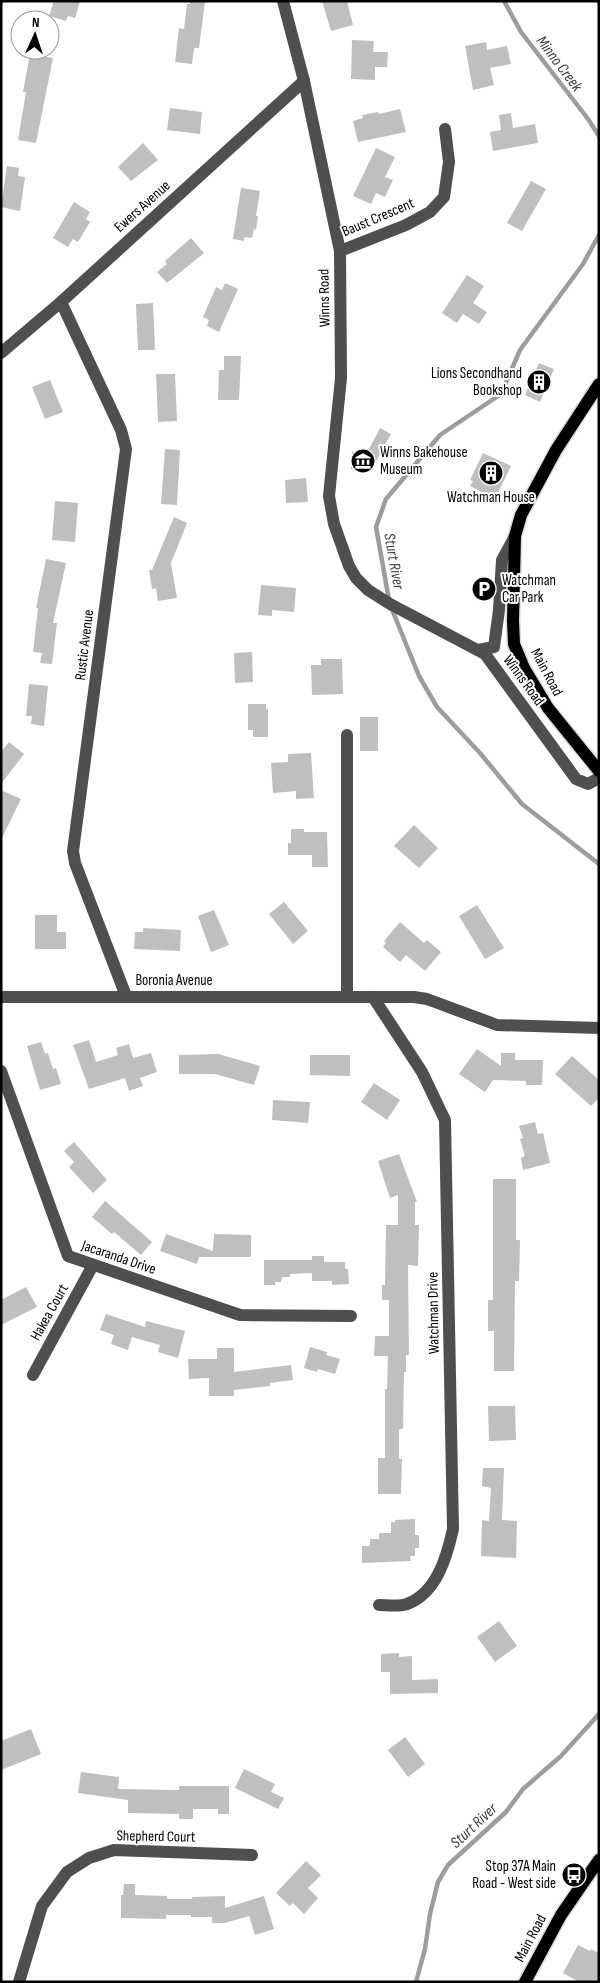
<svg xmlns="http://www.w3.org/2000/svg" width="600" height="1983" viewBox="0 0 600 1983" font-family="'Sofia Sans Condensed',sans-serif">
  <rect width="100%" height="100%" fill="#fff"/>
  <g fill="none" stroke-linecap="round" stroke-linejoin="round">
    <!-- stream -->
    <g stroke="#9d9d9d" stroke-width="4.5">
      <polyline points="504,1 521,32 588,119 599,136"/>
      <polyline points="389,600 376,527 386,499 440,435 501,394 520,350 583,264 599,235"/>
      <polyline points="391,607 419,676 437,707 480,753 522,804 599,864"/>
      <polyline points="416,1982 425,1949 430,1914 438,1882 448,1865 506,1812 523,1789 561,1756 599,1714"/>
    </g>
  </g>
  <!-- building -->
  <g fill="#bfbfbf">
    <polygon points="54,1 80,1 75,18 68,16 66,21 49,16"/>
    <polygon points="190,1 205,1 199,48 194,48 192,64 175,62 179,28 184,29 187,4 190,4"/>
    <polygon points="322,1 347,1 353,25 331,31"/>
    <polygon points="352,40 374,41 373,52 388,52 387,67 375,67 375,80 351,79"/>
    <polygon points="486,42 487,50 507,46 511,64 490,68 494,85 473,90 465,46"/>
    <polygon points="30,54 53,58 36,143 18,140 26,92 23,92"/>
    <polygon points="170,108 202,112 200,134 167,130"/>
    <polygon points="400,109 406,132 358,142 353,121 363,118 362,115 378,112 379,114"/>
    <polygon points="511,113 513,128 535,124 538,143 493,151 490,132 501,130 499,115"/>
    <polygon points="143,143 158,160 131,181 118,167"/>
    <polygon points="376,148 395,157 385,177 393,180 385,197 376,193 371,204 353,196"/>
    <polygon points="7,166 19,168 18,176 25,177 20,211 1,207"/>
    <polygon points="531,181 546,189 522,231 507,223"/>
    <polygon points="241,188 260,191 256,216 258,216 256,230 254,229 252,238 244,237 244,241 233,239"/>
    <polygon points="74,202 90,212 86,219 90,222 78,242 73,239 68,247 53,238"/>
    <polygon points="191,238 204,253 167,283 157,272 167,264 165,261"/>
    <polygon points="467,275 484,286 473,303 487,312 479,324 463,314 457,323 442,313"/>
    <polygon points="225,283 238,289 219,332 207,326 209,320 203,317 216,287 222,290"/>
    <polygon points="153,303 155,350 138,350 136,304"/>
    <polygon points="224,356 241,356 239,400 218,400 219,370 224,370"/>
    <polygon points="539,363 554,369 540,402 525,395"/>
    <polygon points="156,374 175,374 177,421 158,422"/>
    <polygon points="50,380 63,412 45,419 32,387"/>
    <polygon points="380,428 391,434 374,465 373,470 351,469 352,452 367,453"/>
    <polygon points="165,449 180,450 177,505 161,504"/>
    <polygon points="483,453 511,466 495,499 470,486 473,481 470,480"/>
    <polygon points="306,478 308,502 286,503 285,480"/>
    <polygon points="55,501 78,503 75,542 52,540"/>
    <polygon points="174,517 187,523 171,563 177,598 158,601 156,588 152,589 149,570 152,570"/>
    <polygon points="46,559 66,563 53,623 57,623 52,664 40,663 42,653 33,652 38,608 36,608"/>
    <polygon points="261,585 296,588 294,612 272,610 272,616 258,615"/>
    <polygon points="252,652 253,682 235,683 234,653"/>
    <polygon points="321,659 342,659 343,694 312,695 311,665 321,665"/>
    <polygon points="29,684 48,686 44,726 31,724 32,716 26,716"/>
    <polygon points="248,704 266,704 266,709 268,709 268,737 253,737 253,730 248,730"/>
    <rect x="360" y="717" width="18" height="34"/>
    <polygon points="9,742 24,754 1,784 1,752"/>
    <polygon points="311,753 314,798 296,799 296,791 273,793 271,763 288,762 288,754"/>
    <polygon points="1,790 21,799 1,840"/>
    <polygon points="414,825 438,848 419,868 394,846"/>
    <polygon points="291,829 304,829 304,832 327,832 328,867 312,867 312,855 288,855 288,843 291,843"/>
    <polygon points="284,902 308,931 293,944 269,914"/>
    <polygon points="477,905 504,948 485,959 459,916"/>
    <polygon points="214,910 229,945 211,952 198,916"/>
    <polygon points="35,915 57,915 57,932 66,932 66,949 35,949"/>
    <polygon points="400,922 424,943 427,940 441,952 425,971 406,955 400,962 383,947 386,943 384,941"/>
    <polygon points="143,928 181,930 180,951 134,949 135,932 143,932"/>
    <polygon points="89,1040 96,1062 118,1055 116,1048 129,1044 133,1058 151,1053 157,1072 140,1078 143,1086 129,1091 125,1078 89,1089 73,1045"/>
    <polygon points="41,1042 45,1054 48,1053 53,1069 56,1068 61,1084 40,1090 27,1046"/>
    <polygon points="477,1049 501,1066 501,1053 515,1053 515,1060 543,1060 542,1085 526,1085 526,1081 493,1080 485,1092 459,1074"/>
    <polygon points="218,1054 260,1066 254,1085 215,1074 179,1074 179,1055"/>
    <polygon points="310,1055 350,1055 350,1076 310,1075"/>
    <polygon points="572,1056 599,1080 599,1098 591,1106 555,1074"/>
    <polygon points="374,1083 400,1100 387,1120 361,1102"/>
    <polygon points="273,1100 310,1102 308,1123 272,1120"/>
    <polygon points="535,1122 538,1134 543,1133 550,1163 523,1170 521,1158 525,1156 520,1139 523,1138 519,1126"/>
    <polygon points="74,1142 107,1180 93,1193 69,1167 74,1162 64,1151"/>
    <polygon points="399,1154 417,1202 415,1202 415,1225 419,1225 418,1266 408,1265 409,1355 406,1355 406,1372 404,1372 403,1429 399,1429 399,1459 402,1459 401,1494 378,1494 378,1458 385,1458 385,1389 387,1389 388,1356 374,1356 375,1336 389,1336 389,1300 382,1300 382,1285 385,1285 386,1225 398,1225 398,1195 390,1198 378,1161"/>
    <polygon points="493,1179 516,1179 516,1240 520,1240 519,1281 515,1281 514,1371 494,1371 494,1331 488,1331 488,1300 493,1300"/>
    <polygon points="105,1201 152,1242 141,1255 114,1232 112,1234 92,1217"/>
    <polygon points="166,1234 213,1251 214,1234 251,1235 251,1257 199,1257 197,1264 160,1251"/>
    <polygon points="312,1256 324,1256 324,1262 345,1262 345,1269 348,1269 349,1284 332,1285 332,1281 312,1281 312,1273 290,1274 290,1277 282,1277 281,1282 275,1282 275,1285 264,1285 264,1260 312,1260"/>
    <polygon points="26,1287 37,1307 1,1325 1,1300"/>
    <polygon points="106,1314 145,1327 146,1321 185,1331 178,1358 158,1352 160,1345 132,1337 128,1350 111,1344 114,1335 100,1330"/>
    <polygon points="310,1347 327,1352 326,1355 340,1359 335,1374 318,1369 317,1372 304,1368"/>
    <polygon points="217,1348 234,1348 234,1372 291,1365 293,1380 270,1383 270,1386 234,1390 234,1396 209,1396 209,1378 189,1379 188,1359 217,1359"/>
    <polygon points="488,1406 515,1406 516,1440 489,1441"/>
    <polygon points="483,1468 504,1468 502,1520 517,1521 516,1558 481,1556 482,1520 489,1521 491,1488 482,1486"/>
    <polygon points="415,1519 415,1535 419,1535 419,1548 415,1548 415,1556 410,1556 411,1561 362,1563 362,1546 370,1546 370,1539 379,1539 379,1533 391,1533 391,1522 395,1522 395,1520"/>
    <polygon points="499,1621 517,1646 495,1662 477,1637"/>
    <polygon points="399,1653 399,1657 412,1656 412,1680 438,1679 438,1693 390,1694 390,1672 381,1672 381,1654"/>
    <polygon points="31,1729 41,1754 1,1770 1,1741"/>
    <polygon points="405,1737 425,1764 408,1777 388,1750"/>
    <polygon points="244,1769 275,1784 271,1792 284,1798 278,1809 235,1788"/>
    <polygon points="81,1772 119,1777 118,1789 179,1790 179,1786 229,1786 229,1814 218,1814 218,1809 193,1809 193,1819 179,1819 179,1814 128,1813 128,1800 78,1793"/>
    <polygon points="306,1861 321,1875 308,1888 318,1898 304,1914 293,1903 290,1906 276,1893"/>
    <polygon points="124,1884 135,1884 135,1895 167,1896 167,1899 192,1899 192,1897 225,1896 225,1908 264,1896 274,1929 255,1935 249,1916 225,1923 212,1923 212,1917 191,1917 191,1915 166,1915 166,1919 121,1918 121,1895 123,1895"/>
    <polygon points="578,1945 590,1951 591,1949 599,1953 599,1982 579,1982 563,1973"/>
  </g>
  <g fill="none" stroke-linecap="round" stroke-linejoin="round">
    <defs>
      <g id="major">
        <polyline points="599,384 556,450 521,515 515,536 513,621 514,644 524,668 548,708 599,771"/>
        <polyline points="525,1982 561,1915 599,1860"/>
      </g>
    </defs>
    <!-- major casing -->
    <use href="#major" stroke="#dbdbdb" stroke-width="15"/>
    <!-- minor -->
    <g stroke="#4f4f4f" stroke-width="12">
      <polyline points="283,1 304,81 340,251 341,378 329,496 334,524 349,566 356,578 368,590 390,604 485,654 576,779 588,784 599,778"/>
      <polyline points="340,251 406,225 430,212 444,197 449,162 445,129"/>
      <polyline points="61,302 121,430 126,449 73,851 75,863 126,996"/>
      <polyline points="1,353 61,302 304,81"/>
      <polyline points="478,650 494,647 499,610 502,560 515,536"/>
      <polyline points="347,735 347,997"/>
      <polyline points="1,997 414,997 427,999 497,1025 599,1028"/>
      <path d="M373,997L422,1072L445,1120L453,1529C447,1556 437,1593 407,1604C399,1607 387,1605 379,1605"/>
      <polyline points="1,1071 68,1256 240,1315 351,1316"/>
      <polyline points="33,1375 93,1265"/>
      <polyline points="19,1982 42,1906 67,1872 89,1858 114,1850 252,1855"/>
    </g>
    <!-- major -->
    <use href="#major" stroke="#000" stroke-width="12"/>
  </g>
  <!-- icons -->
  <defs>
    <symbol id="building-disc" viewBox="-11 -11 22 22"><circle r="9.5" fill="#000" stroke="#fff"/><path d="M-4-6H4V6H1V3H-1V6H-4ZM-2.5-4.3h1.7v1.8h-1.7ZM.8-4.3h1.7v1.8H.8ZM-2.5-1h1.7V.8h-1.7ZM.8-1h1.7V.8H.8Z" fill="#fff"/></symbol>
    <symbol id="museum-disc" viewBox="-11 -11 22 22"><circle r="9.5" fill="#000" stroke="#fff"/><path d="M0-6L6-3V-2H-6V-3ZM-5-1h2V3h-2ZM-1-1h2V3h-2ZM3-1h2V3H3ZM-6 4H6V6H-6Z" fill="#fff"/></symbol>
    <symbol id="parking-disc" viewBox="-11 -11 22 22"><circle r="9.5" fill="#000" stroke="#fff"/><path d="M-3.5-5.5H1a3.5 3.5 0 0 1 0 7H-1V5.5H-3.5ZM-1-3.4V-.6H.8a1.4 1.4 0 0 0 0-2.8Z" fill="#fff"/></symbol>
    <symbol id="bus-disc" viewBox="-11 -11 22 22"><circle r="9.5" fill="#000" stroke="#fff"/><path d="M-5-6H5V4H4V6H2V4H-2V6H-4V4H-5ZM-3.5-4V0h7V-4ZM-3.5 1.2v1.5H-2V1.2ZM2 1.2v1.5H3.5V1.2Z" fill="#fff"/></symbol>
  </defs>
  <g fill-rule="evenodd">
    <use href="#building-disc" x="525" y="368" width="28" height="28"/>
    <use href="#museum-disc" x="349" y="447" width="28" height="28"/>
    <use href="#building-disc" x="477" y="459" width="28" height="28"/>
    <use href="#parking-disc" x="470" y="575" width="28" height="28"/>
    <use href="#bus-disc" x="560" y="1861" width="28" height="28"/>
  </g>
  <g text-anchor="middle" stroke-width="4" stroke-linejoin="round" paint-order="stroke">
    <!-- street labels -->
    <g font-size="15" fill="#000" stroke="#fff">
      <text transform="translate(142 206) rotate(-42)" y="5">Ewers Avenue</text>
      <text transform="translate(378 217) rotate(-23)" y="5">Baust Crescent</text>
      <text transform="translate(324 298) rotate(-91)" y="5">Winns Road</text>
      <text transform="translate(84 645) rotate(-83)" y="5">Rustic Avenue</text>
      <text transform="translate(547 672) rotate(62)" y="5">Main Road</text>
      <text transform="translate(524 680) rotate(54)" y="5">Winns Road</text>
      <text x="174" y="985">Boronia Avenue</text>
      <text transform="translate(119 1257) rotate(19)" y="5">Jacaranda Drive</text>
      <text transform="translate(49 1312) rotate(-61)" y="5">Hakea Court</text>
      <text transform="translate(433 1313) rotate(-91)" y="5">Watchman Drive</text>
      <text transform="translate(156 1836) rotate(1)" y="5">Shepherd Court</text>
      <text transform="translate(530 1938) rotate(-62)" y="5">Main Road</text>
    </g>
    <!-- poi labels -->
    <g font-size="15" fill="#000" stroke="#fff" text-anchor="end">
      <text x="522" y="378">Lions Secondhand<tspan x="522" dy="17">Bookshop</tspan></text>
      <text x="380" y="457" text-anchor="start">Winns Bakehouse<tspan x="380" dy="17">Museum</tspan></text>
      <text x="491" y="502" text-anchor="middle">Watchman House</text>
      <text x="502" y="585" text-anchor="start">Watchman<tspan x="502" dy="17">Car Park</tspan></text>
      <text x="556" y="1871">Stop 37A Main<tspan x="556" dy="17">Road - West side</tspan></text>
    </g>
    <!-- water labels -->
    <g font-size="16" font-style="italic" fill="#3e3e3e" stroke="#fff">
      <text transform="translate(560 63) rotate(53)" y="6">Minno Creek</text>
      <text transform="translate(395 561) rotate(80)" y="6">Sturt River</text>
      <text transform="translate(473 1825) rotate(-43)" y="6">Sturt River</text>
    </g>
  </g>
  <!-- border -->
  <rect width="600" height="1983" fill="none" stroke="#000000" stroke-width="5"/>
  <!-- north arrow -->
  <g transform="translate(35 35) rotate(3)"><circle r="24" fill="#ffffff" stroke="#999999"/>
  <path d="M0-4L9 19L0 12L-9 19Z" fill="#000000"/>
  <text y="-8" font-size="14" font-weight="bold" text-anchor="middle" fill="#000000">N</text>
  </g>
</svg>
